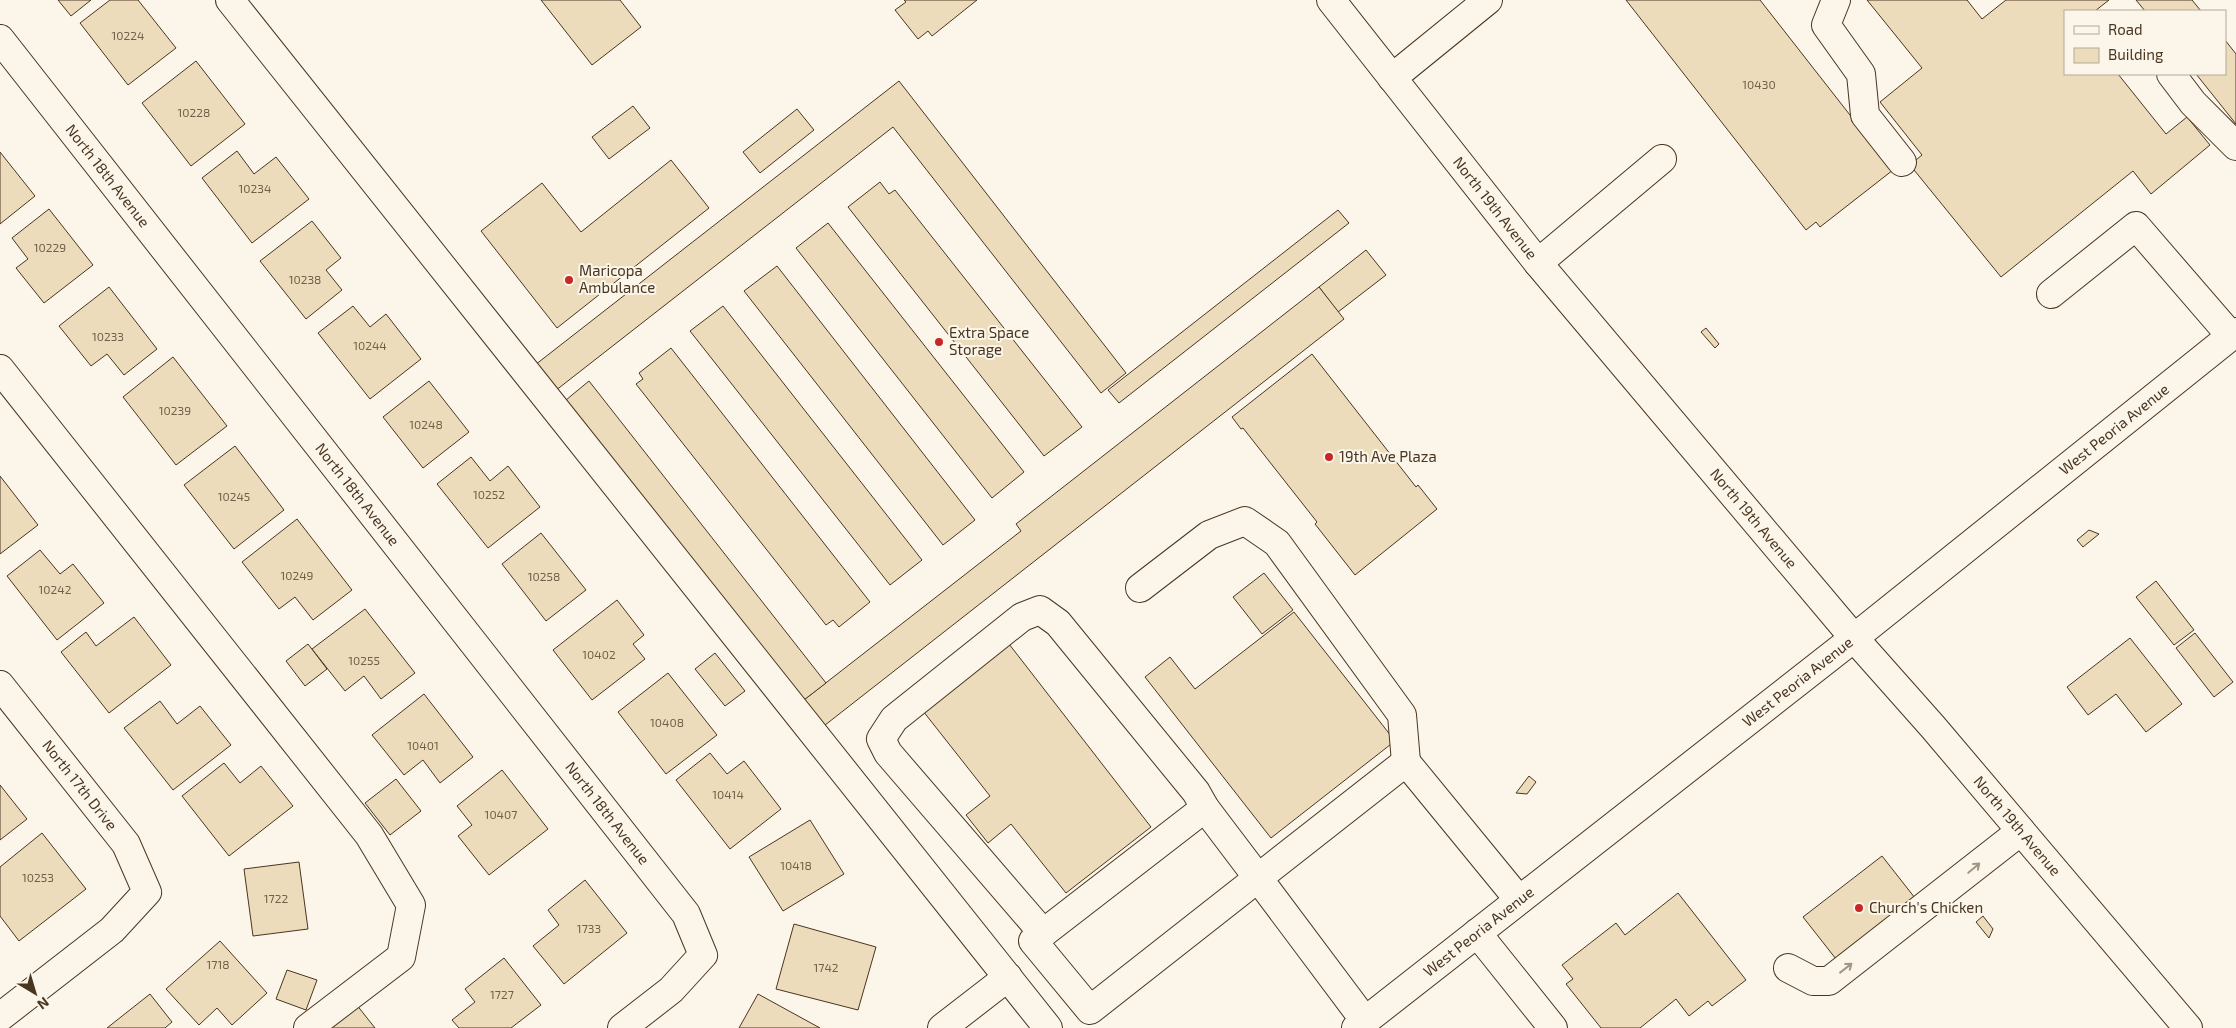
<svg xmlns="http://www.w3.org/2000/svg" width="2236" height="1028" viewBox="0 0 2236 1028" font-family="'Exo 2',sans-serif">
  <rect width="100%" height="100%" fill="#fbf6e9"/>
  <!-- building -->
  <g fill="#ecdcbc" stroke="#4a3520">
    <polygon points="58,0 91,0 71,16"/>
    <polygon points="110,0 138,0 176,48 128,85 80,23"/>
    <polygon points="541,0 620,0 641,27 592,65"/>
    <polygon points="904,0 977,0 932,36 928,31 918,39 895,10 906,2"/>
    <polygon points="1626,0 1760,0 1893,170 1820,227 1816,222 1806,230"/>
    <polygon points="1867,0 1967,0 1982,19 2006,0 2109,0 2095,11 2065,11 2065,74 2118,74 2166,134 2187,117 2210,145 2151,194 2133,171 2001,277 1910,165 1922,155 1880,102 1922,68"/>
    <polygon points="2136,0 2192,0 2201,11 2145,11"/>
    <polygon points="2225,40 2236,54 2236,124 2196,74 2225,74"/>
    <polygon points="196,61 245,124 191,166 142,103"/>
    <polygon points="899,81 1126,373 1101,393 893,127 555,391 535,365"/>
    <polygon points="633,106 650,128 609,159 592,137"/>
    <polygon points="797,109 814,130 760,173 743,152"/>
    <polygon points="237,151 254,174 276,157 309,199 252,243 202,178"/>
    <polygon points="0,152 35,196 0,224"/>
    <polygon points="671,160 709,208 557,328 481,231 542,183 581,232"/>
    <polygon points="880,182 889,194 895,190 1082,427 1044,456 848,207"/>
    <polygon points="49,209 93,265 44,303 16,268 28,259 12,238"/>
    <polygon points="1338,210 1349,223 1119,403 1108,390"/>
    <polygon points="312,221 341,258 326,270 342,290 306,319 260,261"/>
    <polygon points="828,223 1024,472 992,498 796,248"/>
    <polygon points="1366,250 1386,275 1338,312 1319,287"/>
    <polygon points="777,266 975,520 943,545 744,291"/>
    <polygon points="109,287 157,349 124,375 107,354 91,366 59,326"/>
    <polygon points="1319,287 1344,319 820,729 800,703 1021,531 1016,524"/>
    <polygon points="353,306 370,327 386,314 421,359 370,399 318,333"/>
    <polygon points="723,306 922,560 890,585 690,331"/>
    <polygon points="1706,328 1719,344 1715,348 1701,332"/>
    <polygon points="671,348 870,602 839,627 833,620 826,625 636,384 643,379 639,373"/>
    <polygon points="1312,354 1416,487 1418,485 1437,509 1355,575 1315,524 1317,522 1243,428 1241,429 1232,417"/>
    <polygon points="173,357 227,426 176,465 123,397"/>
    <polygon points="429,381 469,432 423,468 383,417"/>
    <polygon points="589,381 826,683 800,703 566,405 568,403 566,400"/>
    <polygon points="235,446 284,510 234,549 184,485"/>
    <polygon points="471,457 490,481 508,466 540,507 488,548 437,484"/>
    <polygon points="0,476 38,525 0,554"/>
    <polygon points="297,519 352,590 313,620 295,597 279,609 242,562"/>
    <polygon points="2089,530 2099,534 2083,547 2077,540"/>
    <polygon points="541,533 586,590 546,621 502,564"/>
    <polygon points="40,550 60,574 73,564 104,603 57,640 7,576"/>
    <polygon points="1264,573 1293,610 1262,634 1233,597"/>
    <polygon points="2156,581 2194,630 2174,645 2136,597"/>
    <polygon points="617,600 644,635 633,644 645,659 592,700 553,650"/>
    <polygon points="365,609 415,673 381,699 364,676 345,691 312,649"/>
    <polygon points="1294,612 1395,741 1271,838 1145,677 1170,657 1195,689"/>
    <polygon points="134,617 171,665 109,713 61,652 86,632 96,646"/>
    <polygon points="2195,633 2233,682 2214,697 2176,648"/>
    <polygon points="2130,638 2182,704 2146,732 2116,694 2088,715 2067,687"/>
    <polygon points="308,644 327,669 305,686 286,661"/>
    <polygon points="1009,644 1151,827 1066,893 1011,824 988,843 966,815 990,796 923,711"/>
    <polygon points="715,653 745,691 725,706 695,669"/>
    <polygon points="668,673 717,735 666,774 618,712"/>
    <polygon points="424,694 473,757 440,783 423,760 404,775 372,735"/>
    <polygon points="160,701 177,724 200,706 231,745 173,790 124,728"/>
    <polygon points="710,753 727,774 744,761 781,809 730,849 676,780"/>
    <polygon points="224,763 240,783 261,766 293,806 229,856 182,796"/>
    <polygon points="502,770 548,829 489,875 458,836 472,825 457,806"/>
    <polygon points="1529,776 1536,782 1527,794 1516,793"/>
    <polygon points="396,779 421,811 390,835 365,803"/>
    <polygon points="0,785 27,819 0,840"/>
    <polygon points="810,820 844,874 783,911 749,857"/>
    <polygon points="42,833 86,889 19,941 0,916 0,867"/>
    <polygon points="1882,856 1915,898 1836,959 1803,917"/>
    <polygon points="299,862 308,929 253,936 244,869"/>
    <polygon points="585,880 627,933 564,984 533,946 559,925 548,910"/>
    <polygon points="1678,893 1746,980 1712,1006 1708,1001 1689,1016 1676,999 1640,1028 1601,1028 1566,984 1573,979 1562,965 1616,923 1625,935"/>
    <polygon points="1983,916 1993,929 1989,938 1976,922"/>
    <polygon points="794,924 876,947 858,1010 776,989"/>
    <polygon points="220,941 267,993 232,1025 217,1008 199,1025 166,989"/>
    <polygon points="504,958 541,1005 511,1028 459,1028 452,1020 475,1002 465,989"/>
    <polygon points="287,970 317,980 306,1010 276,999"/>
    <polygon points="150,994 172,1022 165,1028 107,1028"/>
    <polygon points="758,994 820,1028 739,1028"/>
    <polygon points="356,1004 375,1028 325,1028"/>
  </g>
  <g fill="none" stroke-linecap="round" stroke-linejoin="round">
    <defs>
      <g id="minor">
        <polyline points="230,0 1048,1028"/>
        <polyline points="1836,0 1826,25 1861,74 1865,115 1902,162"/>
        <path id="s1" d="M0,39L686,914L703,955L671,990L622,1028"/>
        <polyline points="2171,74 2193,103 2236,146"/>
        <polyline points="1392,78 1488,0"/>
        <polyline points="1538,263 1662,159"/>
        <polyline points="2051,294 2136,226 2231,336"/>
        <polyline points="0,369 369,835 411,905 401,957 308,1028"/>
        <polyline points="1140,588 1209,535 1245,521 1277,543 1402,715 1406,762"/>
        <path id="s2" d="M0,685L126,844L147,892L112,930L0,1017"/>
        <polygon points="1205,808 1258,878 1090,1010 1033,941"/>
        <polyline points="1043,933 888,753 881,739 894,719 1022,617 1040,610 1058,623 1196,792 1205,808"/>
        <polyline points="1477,933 1553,1028"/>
        <polyline points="1788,968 1813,981 1829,981 2021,831"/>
        <polyline points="1365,1021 1258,878 1406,762 1519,900"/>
        <polyline points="942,1028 1008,977"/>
      </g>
      <g id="major">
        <path id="s3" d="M1331,0L1538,263L1854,638L1933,727L2188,1028"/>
        <path id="s4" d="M1356,1028L1854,638L2236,332"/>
      </g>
    </defs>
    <!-- minor casing -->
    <use href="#minor" stroke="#4a3520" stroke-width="30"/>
    <!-- major casing -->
    <use href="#major" stroke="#4a3520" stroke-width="30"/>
    <!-- minor -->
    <use href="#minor" stroke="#fbf6e9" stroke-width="28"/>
    <!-- major -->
    <use href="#major" stroke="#fbf6e9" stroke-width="28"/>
  </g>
  <!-- one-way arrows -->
  <defs><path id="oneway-shaft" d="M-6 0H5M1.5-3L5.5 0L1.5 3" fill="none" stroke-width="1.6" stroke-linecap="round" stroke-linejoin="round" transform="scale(1.25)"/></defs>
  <g stroke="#a29684">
    <use href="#oneway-shaft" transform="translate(1974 868) rotate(-40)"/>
    <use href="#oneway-shaft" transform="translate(1846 968) rotate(-38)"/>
  </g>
  <!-- markers -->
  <g fill="#c62828" stroke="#fbf6e9" stroke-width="2">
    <circle cx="569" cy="280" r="5"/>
    <circle cx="939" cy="342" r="5"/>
    <circle cx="1329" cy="457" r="5"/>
    <circle cx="1859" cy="908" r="5"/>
  </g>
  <g text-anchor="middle" stroke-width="4" stroke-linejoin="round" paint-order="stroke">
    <!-- number labels -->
    <g font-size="12" fill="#725f47">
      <text x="128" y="40">10224</text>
      <text x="1759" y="89">10430</text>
      <text x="194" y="117">10228</text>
      <text x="255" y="193">10234</text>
      <text x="50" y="252">10229</text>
      <text x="305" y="284">10238</text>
      <text x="108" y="341">10233</text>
      <text x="370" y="350">10244</text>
      <text x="175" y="415">10239</text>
      <text x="426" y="429">10248</text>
      <text x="489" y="499">10252</text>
      <text x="234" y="501">10245</text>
      <text x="297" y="580">10249</text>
      <text x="544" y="581">10258</text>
      <text x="55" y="594">10242</text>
      <text x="599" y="659">10402</text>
      <text x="364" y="665">10255</text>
      <text x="667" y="727">10408</text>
      <text x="423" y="750">10401</text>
      <text x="728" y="799">10414</text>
      <text x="501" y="819">10407</text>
      <text x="796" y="870">10418</text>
      <text x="38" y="882">10253</text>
      <text x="276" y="903">1722</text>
      <text x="589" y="933">1733</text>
      <text x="218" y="969">1718</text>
      <text x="826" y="972">1742</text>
      <text x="502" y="999">1727</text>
    </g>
    <!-- street labels -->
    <g font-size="15" fill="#4a3520" stroke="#fbf6e9">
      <text dy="5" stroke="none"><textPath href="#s1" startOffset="174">North 18th Avenue</textPath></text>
      <text dy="5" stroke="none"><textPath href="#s3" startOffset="265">North 19th Avenue</textPath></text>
      <text dy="5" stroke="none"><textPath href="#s4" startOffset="966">West Peoria Avenue</textPath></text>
      <text dy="5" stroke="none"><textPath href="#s1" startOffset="579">North 18th Avenue</textPath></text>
      <text dy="5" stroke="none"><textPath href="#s3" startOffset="669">North 19th Avenue</textPath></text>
      <text dy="5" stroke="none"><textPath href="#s4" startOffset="561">West Peoria Avenue</textPath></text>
      <text dy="5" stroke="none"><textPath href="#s2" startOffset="128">North 17th Drive</textPath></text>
      <text dy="5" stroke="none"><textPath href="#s1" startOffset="984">North 18th Avenue</textPath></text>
      <text dy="5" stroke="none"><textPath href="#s3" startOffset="1074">North 19th Avenue</textPath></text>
      <text dy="5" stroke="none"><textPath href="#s4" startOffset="156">West Peoria Avenue</textPath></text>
    </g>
    <!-- poi labels -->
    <g font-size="15" fill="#4a3520" stroke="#fbf6e9" text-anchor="start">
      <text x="579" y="276">Maricopa<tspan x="579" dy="17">Ambulance</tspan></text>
      <text x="949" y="338">Extra Space<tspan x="949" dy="17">Storage</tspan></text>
      <text x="1339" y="462">19th Ave Plaza</text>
      <text x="1869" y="913">Church's Chicken</text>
    </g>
  </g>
  <!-- legend -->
  <rect x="2064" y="10" width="162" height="65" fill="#fbf6e9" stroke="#b4a999"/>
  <rect x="2074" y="26" width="25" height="8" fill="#fbf6e9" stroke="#b4a999"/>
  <text x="2108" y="35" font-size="15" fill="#4a3520">Road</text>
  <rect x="2074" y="48" width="25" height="15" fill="#ecdcbc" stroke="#b4a999"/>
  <text x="2108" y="60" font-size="15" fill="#4a3520">Building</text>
  <!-- north arrow -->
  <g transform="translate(35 993) rotate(142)" stroke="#fbf6e9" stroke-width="4" paint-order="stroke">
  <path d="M0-4L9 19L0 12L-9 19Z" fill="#4a3520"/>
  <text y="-8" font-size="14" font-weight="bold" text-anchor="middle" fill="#4a3520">N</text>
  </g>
</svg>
